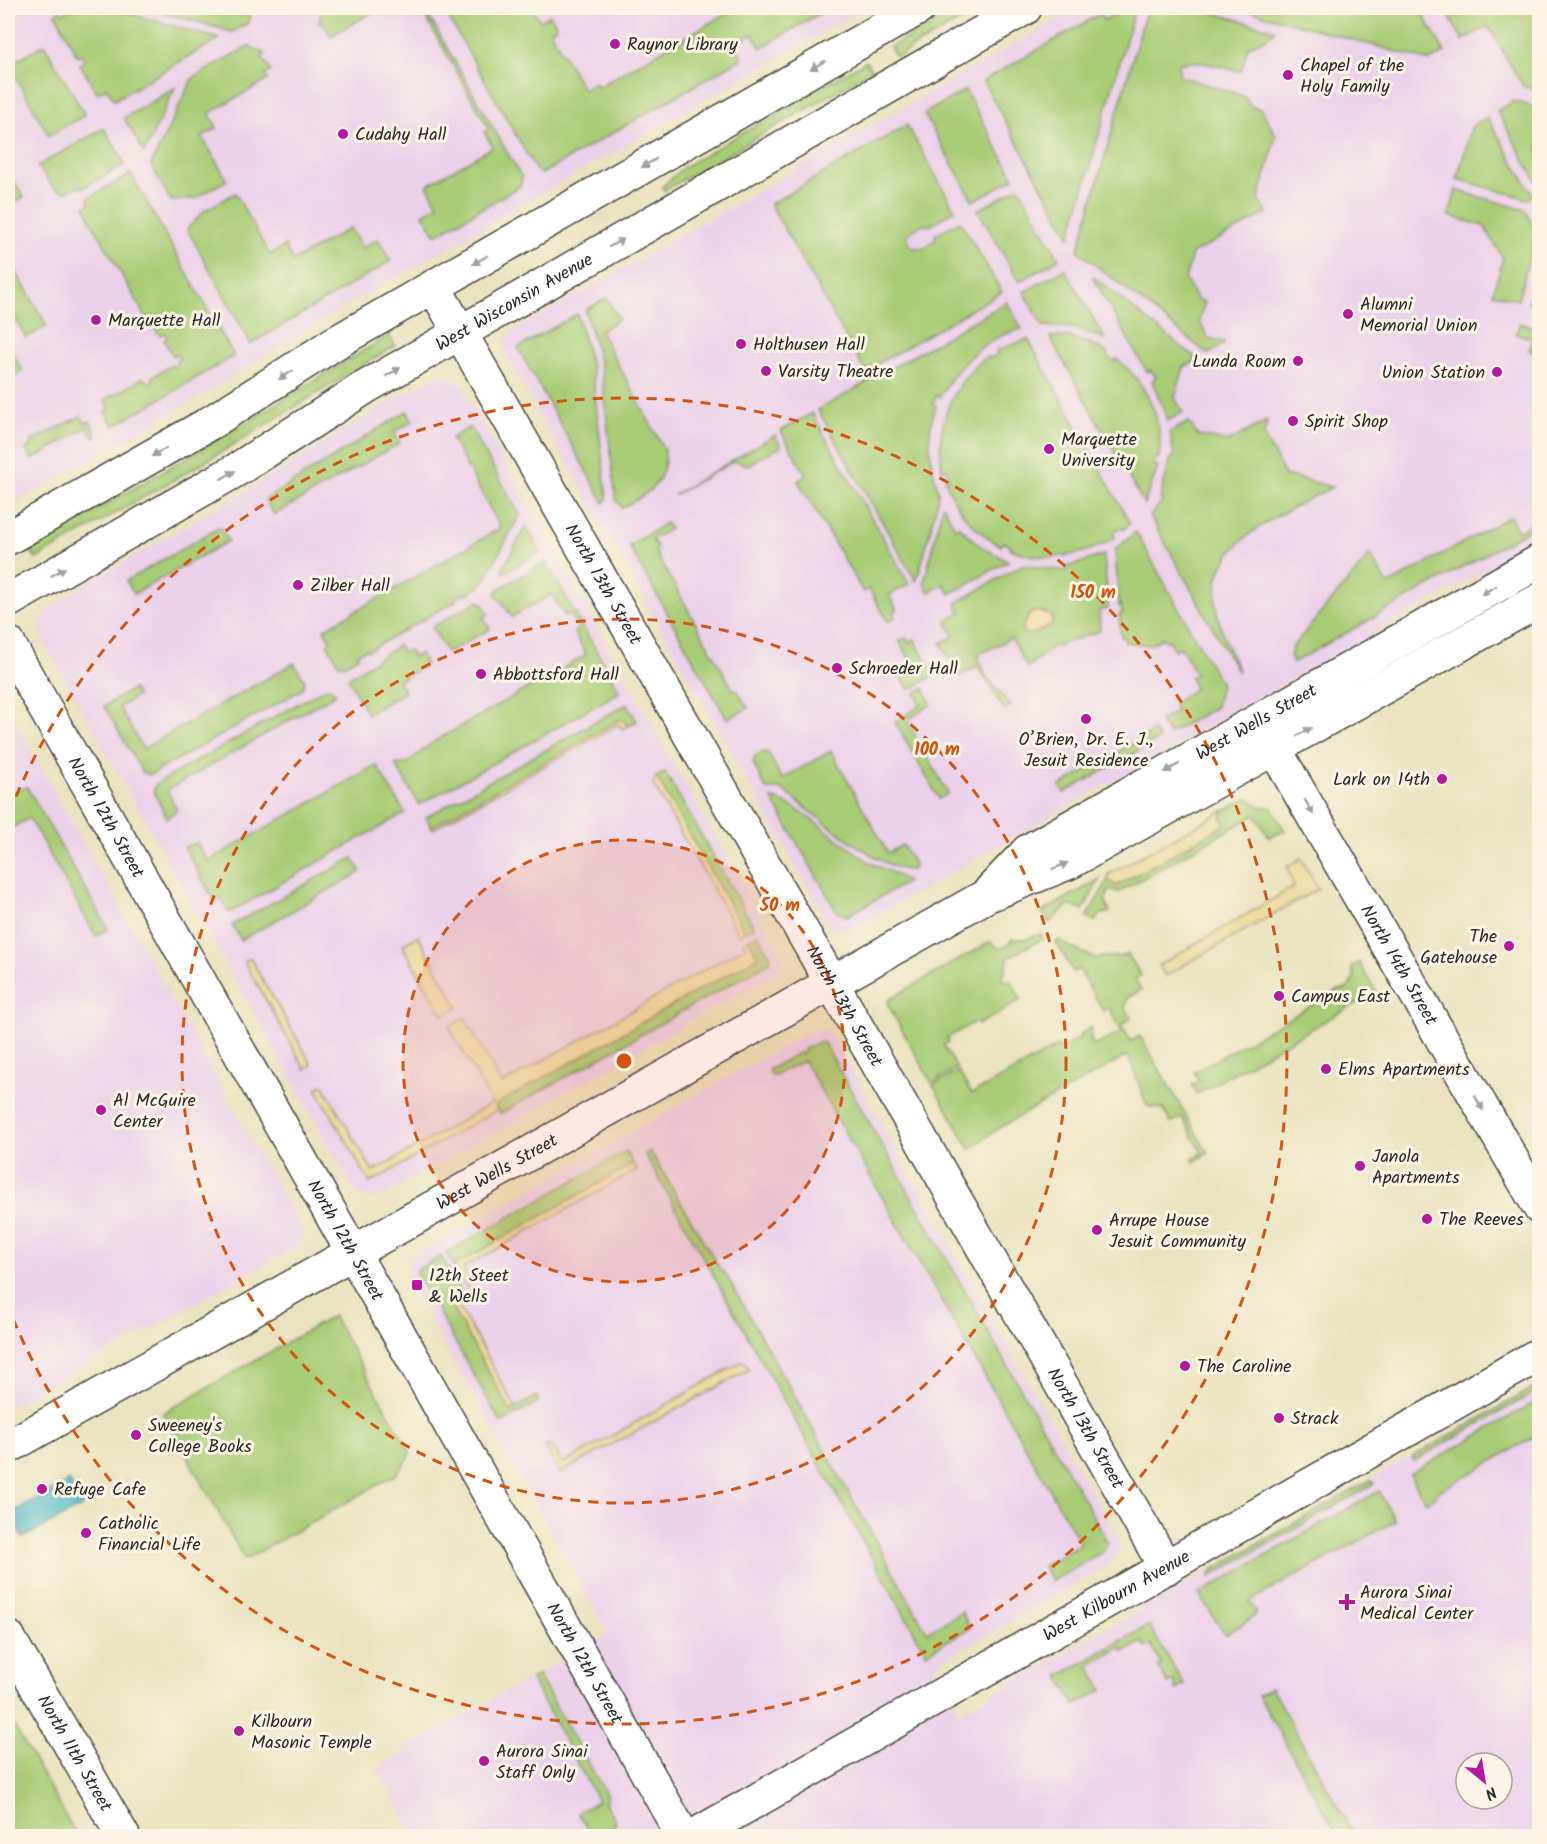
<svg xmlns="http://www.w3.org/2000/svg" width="1547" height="1844" viewBox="0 0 1547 1844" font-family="Kalam,sans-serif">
  <rect width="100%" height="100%" fill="#fcf5e5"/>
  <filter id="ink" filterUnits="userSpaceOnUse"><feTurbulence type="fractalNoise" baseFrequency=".0167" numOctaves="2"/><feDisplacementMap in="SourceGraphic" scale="12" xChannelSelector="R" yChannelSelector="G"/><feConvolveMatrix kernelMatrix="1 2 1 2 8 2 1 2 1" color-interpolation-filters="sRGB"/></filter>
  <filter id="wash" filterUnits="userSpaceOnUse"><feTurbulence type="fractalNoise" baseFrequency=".008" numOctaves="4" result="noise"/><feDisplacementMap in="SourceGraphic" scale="24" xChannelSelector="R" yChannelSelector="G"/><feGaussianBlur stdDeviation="1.35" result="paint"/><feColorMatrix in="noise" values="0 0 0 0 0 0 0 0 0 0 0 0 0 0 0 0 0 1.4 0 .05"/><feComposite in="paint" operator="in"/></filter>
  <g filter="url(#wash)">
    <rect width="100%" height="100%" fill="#ebe3c0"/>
    <!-- built -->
    <g fill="#ecd1ea" fill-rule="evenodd">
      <polygon points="8,8 865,8 327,317 204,394 8,507"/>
      <polygon points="1078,8 1539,8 1539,540 855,927 838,930 829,924 507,357 505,342 514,331"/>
      <polygon points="447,375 460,385 784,959 777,972 382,1196 367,1198 355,1191 44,642 40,627 46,610 67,595 240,495 405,393 434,377"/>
      <polygon points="8,709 302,1230 301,1241 294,1248 8,1408"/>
      <path d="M824,1029L830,1034L1119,1541L1118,1555L1111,1564L934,1665L959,1713L1539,1383V1836H416L377,1769L407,1752L405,1748L609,1634L412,1288L406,1275V1264L416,1255L812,1030ZM1466,1763H1502V1799H1466Z"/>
    </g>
    <!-- green -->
    <g fill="#a9cd77" stroke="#6a7c51" stroke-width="1.5" fill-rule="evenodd">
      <polygon points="149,8 251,8 248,23 232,32"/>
      <polygon points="322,8 380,8 331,36 323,22 319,23"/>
      <polygon points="413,8 424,8 522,178 520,186 436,235 423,214 438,205 427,185 493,147 484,132 489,129 422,11 416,13"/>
      <polygon points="443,8 532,8 540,21 550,15 557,26 550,31 583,89 595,82 598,87 736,8 823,8 824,11 761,48 752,34 735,44 743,58 541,174 536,170"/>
      <polygon points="960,8 982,8 896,57 890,47"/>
      <polygon points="1117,8 1135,8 1070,237 983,81 1100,14 1104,20 1119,12"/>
      <polygon points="1147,8 1196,8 1275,30 1268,37 1248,47 1241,71 1194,61 1178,64 1180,76 1243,96 1252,107 1261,109 1276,136 1259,199 1267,213 1192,254 1185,279 1197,300 1205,302 1199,320 1208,338 1224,342 1223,345 1208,354 1078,251"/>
      <polygon points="1238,8 1419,8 1445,52 1430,61"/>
      <polygon points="1444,8 1539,8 1539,90 1523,86 1488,26 1463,40"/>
      <polygon points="70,9 110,8 219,39 114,100 107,88 97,93 80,64 85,61 81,54 77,56 56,14 59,10 63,13"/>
      <polygon points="44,44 85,115 49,136 9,65"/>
      <polygon points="248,46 266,54 262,57 271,71 265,75 268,80 209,113 217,128 202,137 227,180 196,198 171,201 151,165 192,79"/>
      <polygon points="866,61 872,71 664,191 662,187 684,167"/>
      <polygon points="175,88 144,153 124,118"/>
      <polygon points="965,90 1014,178 973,201 924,114"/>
      <polygon points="1513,101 1539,108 1539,186 1497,111"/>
      <polygon points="1487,117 1533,195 1528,199 1457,179 1472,126"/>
      <polygon points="907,125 955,210 930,226 923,224 908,234 908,242 914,248 923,248 935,240 935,235 960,221 1002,292 865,371 770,204"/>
      <polygon points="104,128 125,164 83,188 81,186 64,192 54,188 38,166"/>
      <polygon points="131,174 234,356 114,426 105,412 110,409 105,400 143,378 150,383 153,380 152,377 172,365 174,368 177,367 176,361 180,358 177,354 173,356 164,340 168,337 165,333 160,335 148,321 91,221 85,206 90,203 88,198"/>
      <polygon points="13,180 24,197 8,206 8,183"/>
      <polygon points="1019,187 1059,259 1019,282 978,210"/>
      <polygon points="1456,190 1525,210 1534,227 1537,228 1518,300 1493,293 1503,258 1484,226 1449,216"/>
      <polygon points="235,193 270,255 285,246 293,261 350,228 362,248 378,239 391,261 251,344 187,229 205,210"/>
      <polygon points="8,257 47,326 26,338 8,305"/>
      <polygon points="1539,261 1539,307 1528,303"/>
      <polygon points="1065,269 1105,339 1075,328 1043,326 1024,292"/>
      <polygon points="1092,276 1198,360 1184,367 1175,398 1183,412 1168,421 1152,381 1156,377 1150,370 1147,372"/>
      <path d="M607,298L619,319L600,331L665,451C667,484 647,494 622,508L616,500L601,367L585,310Z"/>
      <path d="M1007,302L1022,329C985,337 957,364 940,397L936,395L933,404L936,406C924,441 931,458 938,492C939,500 920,571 916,581L818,410Z"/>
      <polygon points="577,314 592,369 607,498 604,503 518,348"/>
      <polygon points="1520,323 1539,329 1539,354 1529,351 1533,338 1516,334"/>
      <polygon points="389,335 395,346 208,460 36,559 29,548 219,439"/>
      <path d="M1050,337H1068L1092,344L1108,353L1107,356L1114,362L1117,359C1147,384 1164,419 1159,458L1156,457L1154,466L1158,467L1144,504Z"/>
      <path d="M1028,339L1130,523L1123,530L1120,527L1113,533L1115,537C1084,558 1045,563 1010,549L1011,546L1003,542L1001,546C974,531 955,509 945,479L949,478L946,469L942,470C935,425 951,383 988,356L990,359L997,354L996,351Z"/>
      <polygon points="8,345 23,371 8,380"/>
      <polygon points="407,411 413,421 394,432 400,443 274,515 265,500"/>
      <polygon points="812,413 909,584 889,595 897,610 893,612 895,617 888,622 869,589 863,592 798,481 806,475 781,431"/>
      <polygon points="81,416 85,423 90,421 97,437 94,438 87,427 32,460 26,449 32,445 30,442"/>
      <path d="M1267,421L1264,436L1285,475L1332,487C1242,534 1180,557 1239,671H1237L1150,516L1163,501L1160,499L1171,457H1174L1170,432L1189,422L1197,435L1228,442Z"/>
      <polygon points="470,427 520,515 481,586 465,595 464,593 455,599 456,601 368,651 366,649 357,654 358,657 345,664 339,664 327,644 331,641 324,629 501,528 451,438"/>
      <polygon points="775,435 781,446 748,465 734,461 674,495"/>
      <polygon points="943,505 955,528 958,526 980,546 1008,561 950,594 944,584 929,592 924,583"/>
      <polygon points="1510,516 1518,531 1539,519 1539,524 1293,663 1290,656 1294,645 1370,555 1388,585"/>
      <polygon points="666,523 670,529 652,539 658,549 655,551 734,691 737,690 748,708 727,719 629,546"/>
      <polygon points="526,526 541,552 503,573 502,570"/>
      <polygon points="220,527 228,541 134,594 126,581"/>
      <polygon points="1136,532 1221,684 1216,707 1168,734 1160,721 1177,711 1173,704 1195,688 1190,677 1196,674 1181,647 1175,650 1169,640 1166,641 1163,638 1150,645 1125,642 1125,638 1121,637 1119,615 1122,614 1121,606 1119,606 1115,550"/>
      <path d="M1104,555L1108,609L1099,610L1100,631L1053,647L1027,667L1011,638L978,655L986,676L1011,706L1004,710L978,666L959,676L941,643L954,636L946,621L961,613L956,603L1022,565L1067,571V567ZM1044,612L1053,619L1052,624L1035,633L1025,634L1022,628L1030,614Z"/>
      <polygon points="546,562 620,692 419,805 395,764 406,764 433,742 586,655 574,632 578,629 569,613 565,616 552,594 512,617 496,594 497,590"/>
      <polygon points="478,601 482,603 489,614 483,617 490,629 447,653 432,627"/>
      <polygon points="907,638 909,642 914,639 935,675 909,690 901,677 915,669 899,641"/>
      <polygon points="399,645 403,653 409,650 414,657 420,653 426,665 398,681 405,692 367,714 348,678"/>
      <polygon points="294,663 305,681 301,690 150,775 142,772 104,706 133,689 137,696 119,707 143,749"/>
      <polygon points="331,688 336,694 167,790 177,810 167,818 153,791 156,784 324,689"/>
      <polygon points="924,688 931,704 907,721 948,793 939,799 895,722 921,705 915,693"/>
      <polygon points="627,704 637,721 628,726 621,720 431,827 426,817"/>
      <polygon points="1154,731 1159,739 1064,793 1060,786"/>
      <path d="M831,751L888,853L903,845L914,864L913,870C886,875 806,807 781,789H766L753,763L755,756L762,752L768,753L782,779Z"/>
      <polygon points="376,765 405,813 229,913 221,898 215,902 184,847 197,843 208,861"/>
      <polygon points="665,772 754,927 745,932 656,777"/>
      <polygon points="27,787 108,929 96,936 29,818 8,830 8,793"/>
      <polygon points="1248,798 1259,806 1272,808 1285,831 1269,837 1255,815 1119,892 1110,889 1105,900 1110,912 1101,914 1095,921 1087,917 1108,880 1116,886 1225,824 1221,818 1223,811"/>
      <path d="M772,799C791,799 849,849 869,862C881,869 897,873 907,882L847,916L837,912Z"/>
      <polygon points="353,858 361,872 241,940 232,925"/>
      <polygon points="1100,879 1083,910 1068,905 1049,923 1042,912"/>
      <polygon points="758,934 771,957 770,962 500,1114 495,1105 758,957 748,939"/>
      <polygon points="1041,934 1042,939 1009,957 1002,980 1011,981 1021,1000 978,1025 976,1021 947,1038 949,1042 943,1045 957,1068 932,1083 888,1005 888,1000 990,942 1000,949 1007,946 1012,939 1026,939"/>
      <path d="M1060,940C1070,950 1087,952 1095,959C1107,954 1116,960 1128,954L1141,975L1135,979L1141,990L1127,998L1125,1008L1131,1018L1121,1025L1131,1041L1140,1036L1208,1153L1194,1162L1192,1159L1202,1153L1182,1117L1171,1123L1163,1109L1147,1106L1128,1055L1004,1125L970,1149L933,1085L958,1071L972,1094L1058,1046L1060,1050L1081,1037L1080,1034L1091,1027V1042L1096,1045L1122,1032L1109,1008L1103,1011L1079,969L1073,972L1056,942Z"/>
      <polygon points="1359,962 1376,992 1197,1094 1192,1085 1199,1081 1194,1072 1339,990 1347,989 1354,979 1352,967"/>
      <polygon points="818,1042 824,1043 1105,1537 1102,1539 1108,1542 1103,1552 1052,1581 1043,1566 1081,1544 804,1061 772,1076 768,1070 800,1052 802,1054 805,1052 804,1049"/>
      <polygon points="626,1151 633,1164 454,1266 446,1253"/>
      <polygon points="650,1151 722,1272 724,1271 927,1632 962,1612 970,1628 926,1653 645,1154"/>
      <polygon points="441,1256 461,1291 447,1299 511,1411 535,1397 538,1398 538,1402 501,1423 415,1271"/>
      <polygon points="333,1316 410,1451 409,1458 395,1475 245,1560 163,1413"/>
      <polygon points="1539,1385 1539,1390 1414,1461 1412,1457"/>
      <polygon points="1539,1400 1539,1434 1441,1490 1428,1502 1424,1500 1410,1474"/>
      <polygon points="1371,1480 1374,1484 1210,1577 1212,1570"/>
      <polygon points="1379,1491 1395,1521 1250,1601 1256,1612 1255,1616 1225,1635 1199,1594"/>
      <polygon points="1149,1625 1184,1685 1176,1690 1174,1681 1168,1684 1158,1667 1162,1664 1151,1645 1146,1647 1142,1642 1124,1652 1121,1647 1089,1666 1103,1690 1075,1705 1059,1676"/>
      <path d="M538,1675L607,1796L605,1803L616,1822C609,1838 597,1837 581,1836L589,1832L578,1813L598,1801L531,1679Z"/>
      <polygon points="1271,1688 1355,1836 1338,1836 1258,1695"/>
      <polygon points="8,1715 77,1836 8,1836"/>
    </g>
    <!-- sand -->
    <g fill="#eeda9e" stroke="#8c8264" stroke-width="1.5">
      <polygon points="1037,611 1052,616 1052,624 1035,633 1025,634 1022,628 1030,614"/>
      <polygon points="621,719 628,726 622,729 619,724 433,829 431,827"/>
      <polygon points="656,777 745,932 739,935 653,784"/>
      <polygon points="1223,811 1221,818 1226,824 1116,886 1108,880 1109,874"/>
      <polygon points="1301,858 1318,889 1165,976 1159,965 1294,887 1287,867"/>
      <polygon points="418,936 458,1007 443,1015 402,945"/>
      <polygon points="748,939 758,957 495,1105 497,1110 370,1183 316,1088 323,1085 373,1172 492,1103 449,1027 465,1018 502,1084 745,947 743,942"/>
      <polygon points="250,958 312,1065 305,1069 244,961"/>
      <polygon points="633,1164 637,1170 463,1268 474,1290 472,1292 466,1286 454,1266"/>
      <polygon points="461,1291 463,1297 456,1302 516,1408 511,1411 447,1299"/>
      <polygon points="743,1361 750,1369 560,1473 545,1446 553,1447 563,1464"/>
    </g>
    <!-- water -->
    <polygon fill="#4ab6c6" stroke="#3a7078" stroke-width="1.5" points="69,1481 83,1503 81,1507 23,1538 10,1517 11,1513"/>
  </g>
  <g filter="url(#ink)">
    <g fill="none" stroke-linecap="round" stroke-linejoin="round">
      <defs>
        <g id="minor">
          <path id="s1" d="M434,287L1166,1568"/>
          <path id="s2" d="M1260,724L1540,1208"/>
          <path id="s3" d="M694,1836L1540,1354"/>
        </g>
        <g id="tertiary">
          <path id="s4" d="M8,643L683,1836"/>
          <path id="s5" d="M991,890L1028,851L1540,561"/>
          <path id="s6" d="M8,1447L986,896L1070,862L1540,600"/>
          <path id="s7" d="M8,1637L123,1836"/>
        </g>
        <g id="secondary">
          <polyline points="8,538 210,423 335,343 919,8"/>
          <path id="s8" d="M8,601L238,469L364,388L1025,8"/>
        </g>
      </defs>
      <!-- minor casing -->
      <use href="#minor" stroke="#484741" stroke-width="36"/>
      <!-- tertiary casing -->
      <use href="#tertiary" stroke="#484741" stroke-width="36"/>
      <!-- secondary casing -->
      <use href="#secondary" stroke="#484741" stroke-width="36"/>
      <!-- minor -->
      <use href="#minor" stroke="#fff" stroke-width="33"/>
      <!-- tertiary -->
      <use href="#tertiary" stroke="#fff" stroke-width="33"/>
      <!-- secondary -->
      <use href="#secondary" stroke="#fff" stroke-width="33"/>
    </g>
    <!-- one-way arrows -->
    <defs><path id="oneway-solid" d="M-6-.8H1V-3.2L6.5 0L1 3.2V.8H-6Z" transform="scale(1.5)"/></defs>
    <g fill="#a0a0a0">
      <use href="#oneway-solid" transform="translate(818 65) rotate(150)"/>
      <use href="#oneway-solid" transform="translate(649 163) rotate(150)"/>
      <use href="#oneway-solid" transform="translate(616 243) rotate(-30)"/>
      <use href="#oneway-solid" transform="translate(480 260) rotate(150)"/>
      <use href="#oneway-solid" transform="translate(393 372) rotate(-30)"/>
      <use href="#oneway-solid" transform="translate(286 375) rotate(148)"/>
      <use href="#oneway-solid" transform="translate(159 452) rotate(150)"/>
      <use href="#oneway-solid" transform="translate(228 475) rotate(-30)"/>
      <use href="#oneway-solid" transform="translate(58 572) rotate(-30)"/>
      <use href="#oneway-solid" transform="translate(1489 590) rotate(151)"/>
      <use href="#oneway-solid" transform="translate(1304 732) rotate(-29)"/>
      <use href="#oneway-solid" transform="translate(1172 768) rotate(150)"/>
      <use href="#oneway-solid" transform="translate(1309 807) rotate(60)"/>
      <use href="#oneway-solid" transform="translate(1060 866) rotate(-22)"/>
      <use href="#oneway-solid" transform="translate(1479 1103) rotate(60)"/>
    </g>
  </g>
  <!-- distance rings -->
  <circle cx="624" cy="1061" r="221" fill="#d5540f" fill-opacity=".12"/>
  <g fill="none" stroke="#d5540f" stroke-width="3" stroke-dasharray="10 8">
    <circle cx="624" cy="1061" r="221"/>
    <circle cx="624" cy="1061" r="442"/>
    <path d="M9 813A663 663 0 1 1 9 1309"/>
  </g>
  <!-- markers -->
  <g fill="#b5179e" stroke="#fcf5e5" stroke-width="2">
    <circle cx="615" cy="44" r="6"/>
    <circle cx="1288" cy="75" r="6"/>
    <circle cx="343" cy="134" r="6"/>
    <circle cx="1348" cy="314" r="6"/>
    <circle cx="96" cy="320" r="6"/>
    <circle cx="741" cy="344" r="6"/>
    <circle cx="1298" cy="361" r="6"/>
    <circle cx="766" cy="371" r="6"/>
    <circle cx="1497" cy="372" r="6"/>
    <circle cx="1293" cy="421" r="6"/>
    <circle cx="1049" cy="449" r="6"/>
    <circle cx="298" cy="585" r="6"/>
    <circle cx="837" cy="668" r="6"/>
    <circle cx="481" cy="674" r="6"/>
    <circle cx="1086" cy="719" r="6"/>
    <circle cx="1442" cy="779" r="6"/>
    <circle cx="1509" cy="946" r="6"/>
    <circle cx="1279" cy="996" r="6"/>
    <circle cx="1326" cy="1069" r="6"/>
    <circle cx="101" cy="1110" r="6"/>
    <circle cx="1360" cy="1166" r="6"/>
    <circle cx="1427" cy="1219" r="6"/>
    <circle cx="1097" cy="1230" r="6"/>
    <rect x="411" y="1279" width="12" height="12" rx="3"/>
    <circle cx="1185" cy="1366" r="6"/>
    <circle cx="1279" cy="1418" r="6"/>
    <circle cx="136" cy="1435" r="6"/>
    <circle cx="42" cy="1489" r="6"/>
    <circle cx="86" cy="1533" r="6"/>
    <path d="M1344 1593h6v6h6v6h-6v6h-6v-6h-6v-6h6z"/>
    <circle cx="239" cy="1731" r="6"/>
    <circle cx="484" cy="1761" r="6"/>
  </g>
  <g text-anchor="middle" stroke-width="6" stroke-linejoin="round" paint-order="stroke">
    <!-- poi labels -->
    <g font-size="18" fill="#2b2b2b" stroke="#fcf5e5" text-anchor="start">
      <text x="627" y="50">Raynor Library</text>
      <text x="1300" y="71">Chapel of the<tspan x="1300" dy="21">Holy Family</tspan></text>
      <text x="355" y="140">Cudahy Hall</text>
      <text x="1360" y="310">Alumni<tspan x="1360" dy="21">Memorial Union</tspan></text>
      <text x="108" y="326">Marquette Hall</text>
      <text x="753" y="350">Holthusen Hall</text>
      <text x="1286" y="367" text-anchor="end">Lunda Room</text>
      <text x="778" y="377">Varsity Theatre</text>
      <text x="1485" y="378" text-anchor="end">Union Station</text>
      <text x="1305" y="427">Spirit Shop</text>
      <text x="1061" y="445">Marquette<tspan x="1061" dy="21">University</tspan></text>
      <text x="310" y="591">Zilber Hall</text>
      <text x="849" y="674">Schroeder Hall</text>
      <text x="493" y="680">Abbottsford Hall</text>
      <text x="1086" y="745" text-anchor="middle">O’Brien, Dr. E. J.,<tspan x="1086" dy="21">Jesuit Residence</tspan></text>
      <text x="1430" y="785" text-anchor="end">Lark on 14th</text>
      <text x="1497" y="942" text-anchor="end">The<tspan x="1497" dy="21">Gatehouse</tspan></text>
      <text x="1291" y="1002">Campus East</text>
      <text x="1338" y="1075">Elms Apartments</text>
      <text x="113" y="1106">Al McGuire<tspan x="113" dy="21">Center</tspan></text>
      <text x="1372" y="1162">Janola<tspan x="1372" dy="21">Apartments</tspan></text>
      <text x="1439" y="1225">The Reeves</text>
      <text x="1109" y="1226">Arrupe House<tspan x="1109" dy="21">Jesuit Community</tspan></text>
      <text x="429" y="1281">12th Steet<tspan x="429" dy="21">&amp; Wells</tspan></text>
      <text x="1197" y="1372">The Caroline</text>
      <text x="1291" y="1424">Strack</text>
      <text x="148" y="1431">Sweeney's<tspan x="148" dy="21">College Books</tspan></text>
      <text x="54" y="1495">Refuge Cafe</text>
      <text x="98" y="1529">Catholic<tspan x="98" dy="21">Financial Life</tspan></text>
      <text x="1360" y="1598">Aurora Sinai<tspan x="1360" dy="21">Medical Center</tspan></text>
      <text x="251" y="1727">Kilbourn<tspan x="251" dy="21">Masonic Temple</tspan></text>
      <text x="496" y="1757">Aurora Sinai<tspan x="496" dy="21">Staff Only</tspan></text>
    </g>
    <!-- street labels -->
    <g font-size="18" fill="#2b2b2b" stroke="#fcf5e5">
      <text dy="6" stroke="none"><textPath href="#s8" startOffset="588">West Wisconsin Avenue</textPath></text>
      <text dy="6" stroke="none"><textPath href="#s1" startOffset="342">North 13th Street</textPath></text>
      <text dy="6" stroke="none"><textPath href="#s5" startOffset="316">West Wells Street</textPath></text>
      <text dy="6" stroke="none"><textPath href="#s4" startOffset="200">North 12th Street</textPath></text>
      <text dy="6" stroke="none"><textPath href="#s2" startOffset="278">North 14th Street</textPath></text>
      <text dy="6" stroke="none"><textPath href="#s1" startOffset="828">North 13th Street</textPath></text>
      <text dy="6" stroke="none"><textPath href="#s6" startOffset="561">West Wells Street</textPath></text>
      <text dy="6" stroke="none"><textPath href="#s4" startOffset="686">North 12th Street</textPath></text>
      <text dy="6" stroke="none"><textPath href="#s1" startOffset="1314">North 13th Street</textPath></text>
      <text dy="6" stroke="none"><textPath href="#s3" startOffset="486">West Kilbourn Avenue</textPath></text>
      <text dy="6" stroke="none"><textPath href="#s4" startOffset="1172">North 12th Street</textPath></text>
      <text dy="6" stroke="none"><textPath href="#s7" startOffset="134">North 11th Street</textPath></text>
    </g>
  </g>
  <circle cx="624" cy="1061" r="9" fill="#d5540f" stroke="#fcf5e5" stroke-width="3"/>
  <g font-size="18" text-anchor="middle" font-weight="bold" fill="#d5540f" stroke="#fcf5e5" stroke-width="6" stroke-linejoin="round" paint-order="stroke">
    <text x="1093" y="598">150 m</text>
    <text x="937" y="755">100 m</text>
    <text x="780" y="911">50 m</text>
  </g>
  <!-- margin -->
  <rect width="1547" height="1844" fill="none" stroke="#fcf5e5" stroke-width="30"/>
  <!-- north arrow -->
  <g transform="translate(1484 1781) rotate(150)"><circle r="28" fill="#fcf5e5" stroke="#a8a49b" stroke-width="1.5"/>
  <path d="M0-4.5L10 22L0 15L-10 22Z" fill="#b5179e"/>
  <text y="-9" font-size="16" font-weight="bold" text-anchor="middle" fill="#2b2b2b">N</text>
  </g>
</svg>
